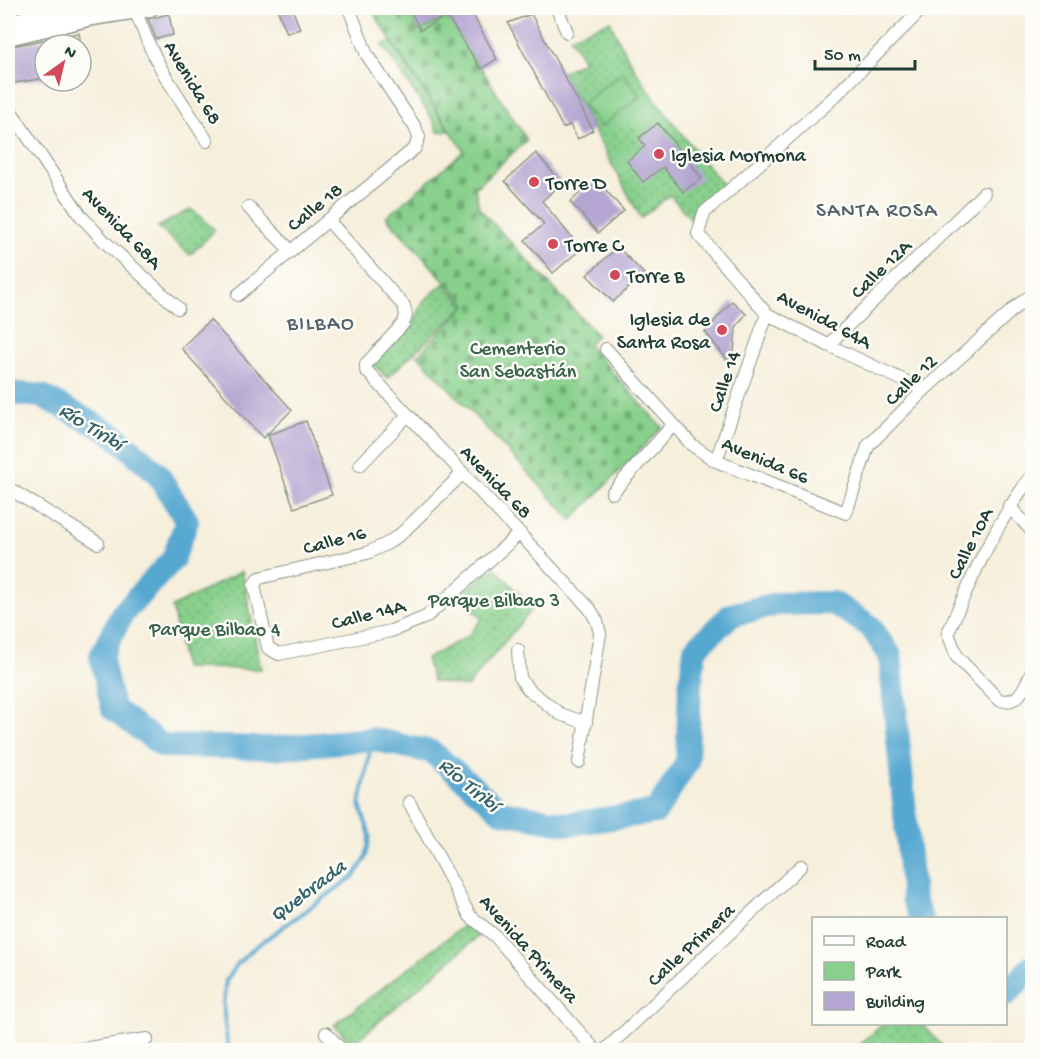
<svg xmlns="http://www.w3.org/2000/svg" width="1040" height="1058" viewBox="0 0 1040 1058" font-family="'Gochi Hand',sans-serif">
  <defs>
    <pattern id="green-dots" width="8" height="8" patternUnits="userSpaceOnUse" patternTransform="scale(1.5)"><rect width="8" height="8" fill="#88d08c"/><path d="M2 2h.1M6 6h.1" fill="none" stroke="#6faa73" stroke-width="1.8" stroke-linecap="round"/></pattern>
    <pattern id="cemetery-stones" width="16" height="16" patternUnits="userSpaceOnUse" patternTransform="scale(1.5)"><rect width="16" height="16" fill="#88d08c"/><path d="M2 7V4a2 2 0 0 1 4 0v3zM10 15v-3a2 2 0 0 1 4 0v3z" fill="#6faa73"/></pattern>
  </defs>
  <rect width="100%" height="100%" fill="#fdfcf7"/>
  <filter id="ink" filterUnits="userSpaceOnUse"><feTurbulence type="fractalNoise" baseFrequency=".0167" numOctaves="2"/><feDisplacementMap in="SourceGraphic" scale="12" xChannelSelector="R" yChannelSelector="G"/><feConvolveMatrix kernelMatrix="1 2 1 2 8 2 1 2 1" color-interpolation-filters="sRGB"/></filter>
  <filter id="wash" filterUnits="userSpaceOnUse"><feTurbulence type="fractalNoise" baseFrequency=".008" numOctaves="4" result="noise"/><feDisplacementMap in="SourceGraphic" scale="24" xChannelSelector="R" yChannelSelector="G"/><feGaussianBlur stdDeviation="1.35" result="paint"/><feColorMatrix in="noise" values="0 0 0 0 0 0 0 0 0 0 0 0 0 0 0 0 0 1.4 0 .05"/><feComposite in="paint" operator="in"/></filter>
  <g filter="url(#wash)">
    <rect width="100%" height="100%" fill="#f6efdc"/>
    <!-- green -->
    <g fill="url(#green-dots)" stroke="#548660" stroke-width="1.5">
      <path d="M610,21C635,82 682,133 723,185L704,203L691,219L670,195L641,218L562,72L584,61L570,37Z"/>
      <polygon points="391,42 450,131 438,132 433,120 382,45"/>
      <polygon points="191,209 215,230 190,255 158,227"/>
      <polygon points="444,283 465,306 387,378 372,363 413,326 423,302"/>
      <polygon points="495,568 533,608 467,687 433,681 426,659 468,636 482,619 459,595"/>
      <polygon points="242,571 261,669 184,668 172,607"/>
      <polygon points="469,925 481,934 353,1044 334,1025 462,927"/>
      <polygon points="883,1024 922,1024 946,1050 854,1050"/>
    </g>
    <!-- cemetery -->
    <polygon fill="url(#cemetery-stones)" stroke="#548660" stroke-width="1.5" points="370,8 407,8 419,31 448,17 527,140 475,188 479,208 597,335 588,345 662,427 572,520 418,355 467,305 386,217 464,151"/>
    <!-- pitch -->
    <polygon fill="#88d08c" stroke="#548660" stroke-width="1.5" points="622,73 640,96 601,127 582,104"/>
    <g fill="none" stroke-linecap="round" stroke-linejoin="round">
      <!-- stream -->
      <polyline stroke="#56a8d1" stroke-width="4" points="228,1050 223,1006 226,980 239,962 255,947 354,876 366,858 370,836 360,805 372,739"/>
      <!-- river -->
      <g stroke="#56a8d1" stroke-width="24">
        <polyline points="8,393 42,396 113,434 157,473 187,521 173,559 122,614 101,656 113,709 163,746 274,748 372,739 432,752 502,812 569,824 656,812 687,762 690,687 695,649 731,615 777,604 833,603 870,626 890,655 913,898 921,918"/>
        <polyline points="1006,995 1032,966"/>
      </g>
    </g>
    <g id="blocks">
      <!-- building -->
      <g fill="#b4a5d2">
        <polygon points="277,8 292,8 300,29 287,33"/>
        <polygon points="409,8 469,8 497,59 481,69 447,16 420,30"/>
        <polygon points="169,14 173,35 156,39 148,19"/>
        <polygon points="531,14 593,130 578,139 570,125 563,128 508,23"/>
        <polygon points="79,33 81,45 45,45 45,78 8,84 8,47"/>
        <polygon points="658,123 702,178 683,192 663,167 643,182 627,161 645,146 639,138"/>
        <polygon points="536,153 562,183 542,201 581,249 553,273 525,240 544,224 505,181"/>
        <polygon points="596,179 624,211 598,233 570,202"/>
        <polygon points="618,247 644,274 613,302 587,275"/>
        <polygon points="732,301 746,314 736,327 734,353 728,361 705,332"/>
        <polygon points="210,320 292,410 263,438 181,348"/>
        <polygon points="306,421 332,495 294,508 268,435"/>
      </g>
    </g>
  </g>
  <g filter="url(#ink)">
    <use href="#blocks" fill-opacity="0" stroke="#8a9688" stroke-width="1.5"/>
    <g fill="none" stroke-linecap="round" stroke-linejoin="round">
      <defs>
        <g id="minor">
          <polyline points="557,8 567,32"/>
          <polyline points="923,8 831,100 704,213 698,234 767,314 828,345 924,390"/>
          <polyline points="135,10 150,47 164,74 207,141"/>
          <polyline points="8,107 81,216 105,242 178,308"/>
          <polyline points="248,207 291,251"/>
          <polyline points="328,220 404,306 406,316 403,324 366,364 366,370 590,609 597,621 600,634 579,762"/>
          <polyline points="238,295 415,148 419,137 415,127 367,55 349,8"/>
          <polyline points="828,345 984,193"/>
          <polyline points="606,349 692,445 716,461 846,513 868,446 924,390 1018,305 1032,295"/>
          <polyline points="716,461 767,314"/>
          <polyline points="360,465 408,415"/>
          <polyline points="463,473 402,533 388,543 367,553 259,578 254,585 268,648 279,654 391,631 426,617 520,533"/>
          <path d="M1032,475C995,525 972,576 948,633L957,657L999,700C1020,705 1024,687 1032,672"/>
          <polyline points="8,488 98,543"/>
          <polyline points="612,493 673,425"/>
          <polyline points="1009,506 1032,531"/>
          <polyline points="518,650 520,678 528,689 560,714 586,723"/>
          <polyline points="409,802 470,916 495,936 595,1050"/>
          <polyline points="326,1033 342,1050"/>
          <polyline points="75,1050 147,1039"/>
          <polyline points="605,1050 801,866"/>
        </g>
        <g id="secondary">
          <polyline points="8,23 73,8"/>
          <polyline points="8,37 92,17 150,8"/>
        </g>
      </defs>
      <!-- minor casing -->
      <use href="#minor" stroke="#8a9688" stroke-width="14"/>
      <!-- secondary casing -->
      <use href="#secondary" stroke="#8a9688" stroke-width="19"/>
      <!-- minor -->
      <use href="#minor" stroke="#fff" stroke-width="12"/>
      <!-- secondary -->
      <use href="#secondary" stroke="#fff" stroke-width="16"/>
    </g>
  </g>
  <!-- markers -->
  <g fill="#d1495b" stroke="#fdfcf7" stroke-width="2">
    <circle cx="659" cy="154" r="6"/>
    <circle cx="534" cy="182" r="6"/>
    <circle cx="553" cy="244" r="6"/>
    <circle cx="615" cy="275" r="6"/>
    <circle cx="722" cy="330" r="6"/>
  </g>
  <g text-anchor="middle" stroke-width="5" stroke-linejoin="round" paint-order="stroke">
    <!-- street labels -->
    <g font-size="20" fill="#1f3d34" stroke="#fdfcf7">
      <text transform="translate(194 82) rotate(59)" y="7">Avenida 68</text>
      <text transform="translate(314 206) rotate(-39)" y="7">Calle 18</text>
      <text transform="translate(123 227) rotate(46)" y="7">Avenida 68A</text>
      <text transform="translate(880 268) rotate(-44)" y="7">Calle 12A</text>
      <text transform="translate(825 318) rotate(28)" y="7">Avenida 64A</text>
      <text transform="translate(910 379) rotate(-44)" y="7">Calle 12</text>
      <text transform="translate(723 381) rotate(-71)" y="7">Calle 14</text>
      <text transform="translate(766 459) rotate(23)" y="7">Avenida 66</text>
      <text transform="translate(497 481) rotate(46)" y="7">Avenida 68</text>
      <text transform="translate(334 539) rotate(-15)" y="7">Calle 16</text>
      <text transform="translate(969 543) rotate(-63)" y="7">Calle 10A</text>
      <text transform="translate(368 613) rotate(-14)" y="7">Calle 14A</text>
      <text transform="translate(690 944) rotate(-43)" y="7">Calle Primera</text>
      <text transform="translate(530 948) rotate(48)" y="7">Avenida Primera</text>
    </g>
    <!-- poi labels -->
    <g font-size="20" fill="#1f3d34" stroke="#fdfcf7" text-anchor="start">
      <text x="671" y="161">Iglesia Mormona</text>
      <text x="546" y="189">Torre D</text>
      <text x="565" y="251">Torre C</text>
      <text x="627" y="282">Torre B</text>
      <text x="710" y="325" text-anchor="end">Iglesia de<tspan x="710" dy="23">Santa Rosa</tspan></text>
    </g>
    <!-- park labels -->
    <g font-size="20" fill="#39624a" stroke="#fdfcf7">
      <text x="518" y="354">Cementerio<tspan x="518" dy="23">San Sebastián</tspan></text>
      <text x="494" y="606">Parque Bilbao 3</text>
      <text x="215" y="635">Parque Bilbao 4</text>
    </g>
    <!-- neighbourhood labels -->
    <g font-size="21" letter-spacing="1.5" fill="#53616b" stroke="#fdfcf7">
      <text x="877" y="216">SANTA ROSA</text>
      <text x="321" y="329">BILBAO</text>
    </g>
    <!-- water labels -->
    <g font-size="21" font-style="italic" fill="#32626b" stroke="#fdfcf7">
      <text transform="translate(92 426) rotate(32)" y="7">Río Tiribí</text>
      <text transform="translate(470 784) rotate(40)" y="7">Río Tiribí</text>
      <text transform="translate(307 890) rotate(-37)" y="7">Quebrada</text>
    </g>
  </g>
  <!-- margin -->
  <rect width="1040" height="1058" fill="none" stroke="#fdfcf7" stroke-width="30"/>
  <!-- legend -->
  <rect x="812" y="917" width="195" height="108" fill="#fdfcf7" stroke="#a4b0a9" stroke-width="1.5"/>
  <rect x="824" y="936" width="30" height="9" fill="#ffffff" stroke="#a4b0a9" stroke-width="1.5"/>
  <text x="866" y="947" font-size="18" fill="#1f3d34">Road</text>
  <rect x="824" y="962" width="30" height="18" fill="#88d08c" stroke="#a4b0a9" stroke-width="1.5"/>
  <text x="866" y="977" font-size="18" fill="#1f3d34">Park</text>
  <rect x="824" y="992" width="30" height="18" fill="#b4a5d2" stroke="#a4b0a9" stroke-width="1.5"/>
  <text x="866" y="1007" font-size="18" fill="#1f3d34">Building</text>
  <!-- north arrow -->
  <g transform="translate(63 63) rotate(34)"><circle r="28" fill="#fdfcf7" stroke="#a4b0a9" stroke-width="1.5"/>
  <path d="M0-4.5L10 22L0 15L-10 22Z" fill="#d1495b"/>
  <text y="-9" font-size="16" font-weight="bold" text-anchor="middle" fill="#1f3d34">N</text>
  </g>
  <!-- scale -->
  <path d="M815 60v9h100v-9" fill="none" stroke="#1f3d34" stroke-width="3"/>
  <text x="824" y="60" font-size="18" fill="#1f3d34" stroke="#fdfcf7" stroke-width="4.5" paint-order="stroke">50 m</text>
</svg>
